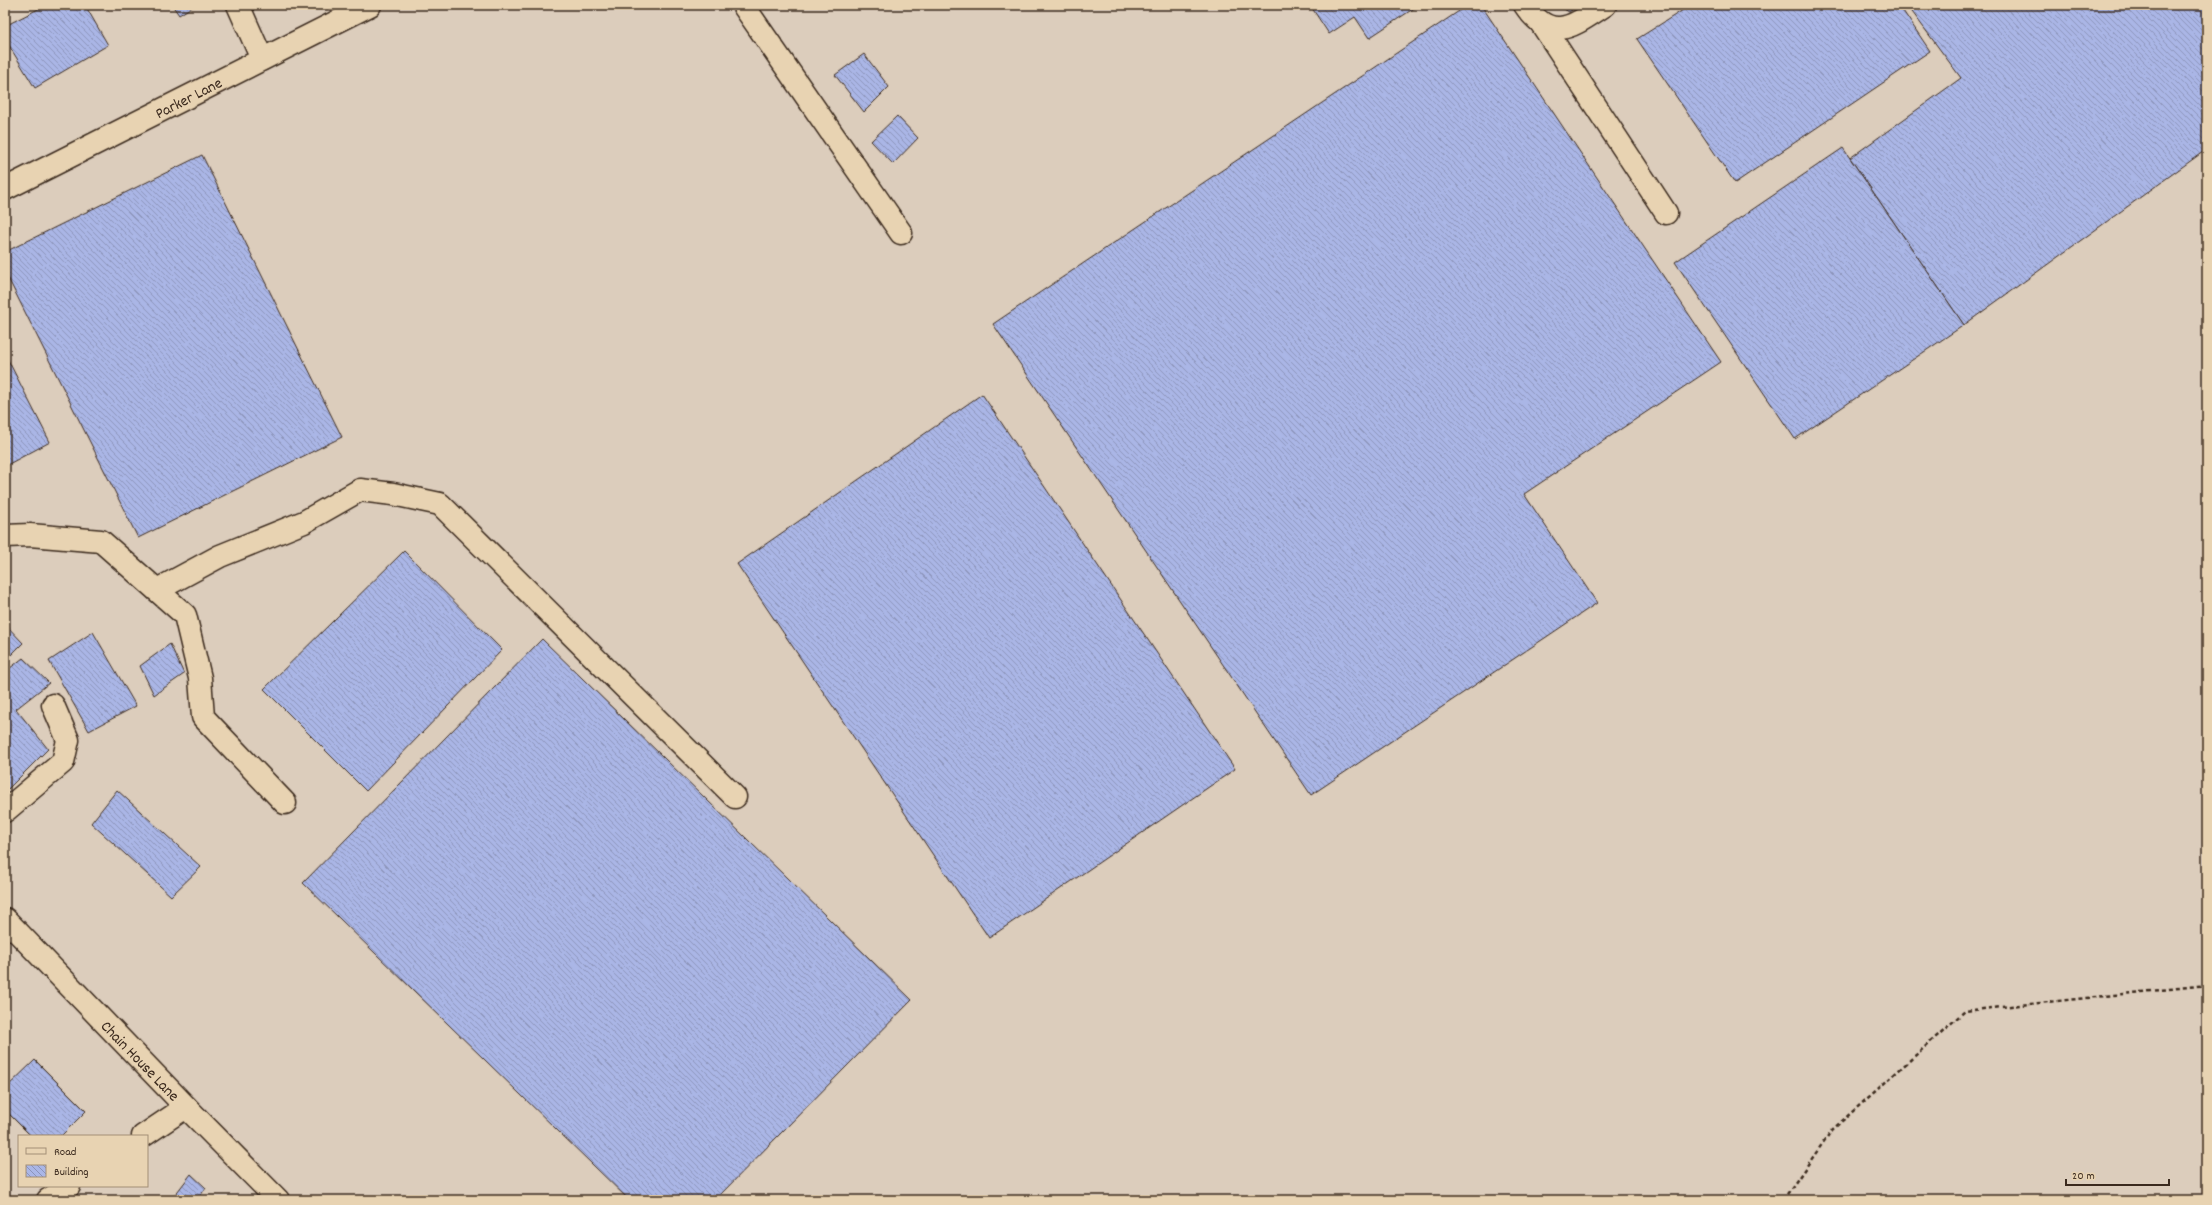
<svg xmlns="http://www.w3.org/2000/svg" width="2212" height="1205" viewBox="0 0 2212 1205" font-family="Dekko,sans-serif">
  <defs>
    <pattern id="building-back-hatch" width="6" height="6" patternUnits="userSpaceOnUse"><rect width="6" height="6" fill="#aab6e6"/><path d="M-1 5l2 2M0 0l6 6M5-1l2 2" fill="none" stroke="#8c94ba"/></pattern>
  </defs>
  <rect width="100%" height="100%" fill="#dccdbc"/>
  <filter id="ink" filterUnits="userSpaceOnUse"><feTurbulence type="fractalNoise" baseFrequency=".025" numOctaves="2"/><feDisplacementMap in="SourceGraphic" scale="8" xChannelSelector="R" yChannelSelector="G"/><feConvolveMatrix kernelMatrix="1 2 1 2 8 2 1 2 1" color-interpolation-filters="sRGB"/></filter>
  <g filter="url(#ink)">
    <!-- building -->
    <g fill="url(#building-back-hatch)" stroke="#3b2a1e">
      <polygon points="46,5 85,5 108,45 35,88 5,39 5,26"/>
      <polygon points="172,5 195,5 179,15"/>
      <polygon points="1310,5 1419,5 1369,38 1355,17 1329,34"/>
      <polygon points="1468,5 1481,5 1721,362 1524,494 1597,603 1311,795 993,324"/>
      <polygon points="1557,5 1579,5 1569,12"/>
      <polygon points="1691,5 1899,5 1930,51 1735,183 1637,39"/>
      <polygon points="1907,5 2207,5 2207,149 1964,325 1850,158 1961,78"/>
      <polygon points="864,54 889,87 864,112 835,75"/>
      <polygon points="897,116 918,138 893,164 871,141"/>
      <polygon points="1843,148 1964,325 1795,439 1675,262"/>
      <polygon points="202,155 342,437 138,538 5,272 5,252"/>
      <polygon points="5,354 50,442 5,466"/>
      <polygon points="982,394 1235,769 989,938 737,564"/>
      <polygon points="404,551 502,650 366,791 264,689"/>
      <polygon points="5,624 23,643 5,661"/>
      <polygon points="93,632 136,706 89,731 49,661"/>
      <polygon points="542,639 912,1000 715,1200 629,1200 303,883"/>
      <polygon points="170,644 184,674 154,695 140,666"/>
      <polygon points="23,658 49,683 16,709 48,749 8,789 5,785 5,719 8,716 5,711 5,672"/>
      <polygon points="117,790 201,867 171,896 91,823"/>
      <polygon points="35,1060 86,1111 61,1136 31,1136 5,1110 5,1089"/>
      <polygon points="191,1174 206,1188 197,1200 171,1200"/>
    </g>
    <g fill="none" stroke-linecap="round" stroke-linejoin="round">
      <defs>
        <g id="minor">
          <polyline points="238,5 262,59"/>
          <polyline points="743,5 901,233"/>
          <path d="M1525,5C1552,45 1574,25 1605,5"/>
          <polyline points="1541,23 1666,213"/>
          <polyline points="5,189 370,5"/>
          <polyline points="5,536 30,535 101,541 185,615 200,678 203,717 285,803"/>
          <polyline points="157,590 220,556 304,522 360,490 393,494 440,504 735,797"/>
          <polyline points="5,811 63,762 68,740 53,705"/>
          <polyline points="5,919 186,1107 278,1200"/>
          <polyline points="143,1136 186,1107"/>
          <polyline points="48,1200 69,1186"/>
        </g>
      </defs>
      <!-- minor casing -->
      <use href="#minor" stroke="#3b2a1e" stroke-width="25"/>
      <!-- path -->
      <polyline stroke="#3b2a1e" stroke-width="2.5" stroke-dasharray="4 3" stroke-linecap="butt" points="1783,1200 1832,1130 1965,1011 2207,985"/>
      <!-- minor -->
      <use href="#minor" stroke="#e8d3b2" stroke-width="22"/>
    </g>
  </g>
  <g text-anchor="middle" stroke-width="3.5" stroke-linejoin="round" paint-order="stroke">
    <!-- street labels -->
    <g font-size="16" fill="#3b2a1e" stroke="#e8d3b2">
      <text transform="translate(188 97) rotate(-27)" y="6">Parker Lane</text>
      <text transform="translate(141 1060) rotate(46)" y="6">Chain House Lane</text>
    </g>
  </g>
  <!-- margin -->
  <rect width="2212" height="1205" fill="none" stroke="#e8d3b2" stroke-width="20"/>
  <rect x="10" y="10" width="2192" height="1185" fill="none" stroke="#3b2a1e" stroke-width="1.5" filter="url(#ink)"/>
  <!-- legend -->
  <rect x="18" y="1135" width="130" height="52" fill="#e8d3b2" stroke="#a38f77"/>
  <rect x="26" y="1148" width="20" height="6" fill="#e8d3b2" stroke="#a38f77"/>
  <text x="54" y="1155" font-size="12" fill="#3b2a1e">Road</text>
  <rect x="26" y="1165" width="20" height="12" fill="url(#building-back-hatch)" stroke="#a38f77"/>
  <text x="54" y="1175" font-size="12" fill="#3b2a1e">Building</text>
  <!-- scale -->
  <path d="M2066 1179v6h103v-6" fill="none" stroke="#3b2a1e" stroke-width="2"/>
  <text x="2072" y="1179" font-size="12" fill="#3b2a1e" stroke="#e8d3b2" stroke-width="3" paint-order="stroke">20 m</text>
</svg>
